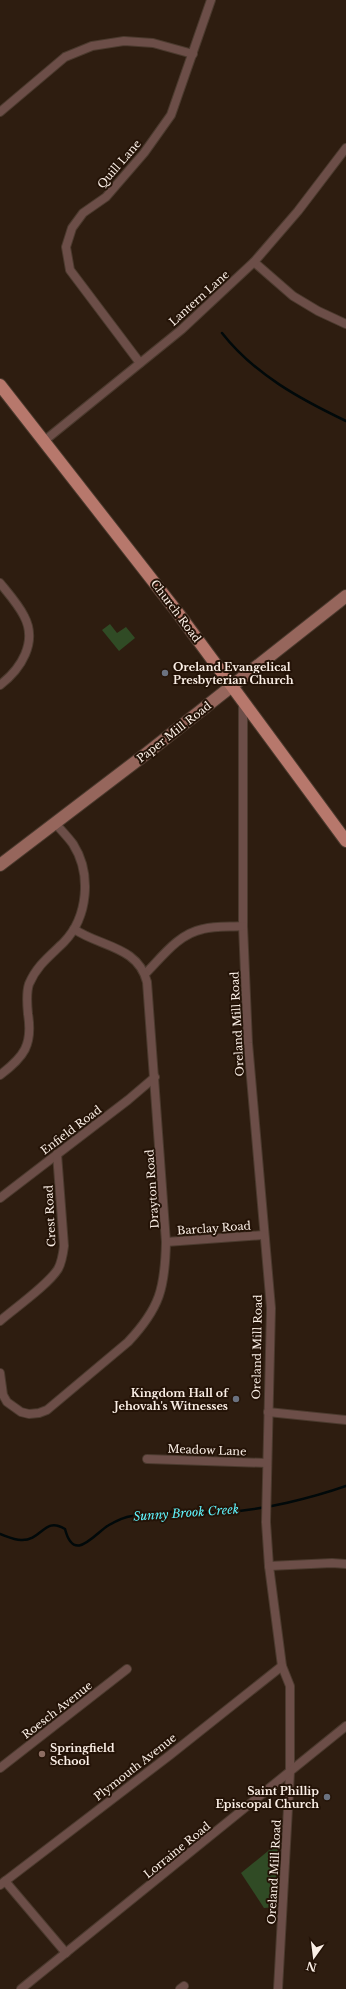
<svg xmlns="http://www.w3.org/2000/svg" width="346" height="1989" viewBox="0 0 346 1989" font-family="'Libre Baskerville',serif">
  <rect width="100%" height="100%" fill="#2e1d10"/>
  <!-- green -->
  <g fill="#304b25">
    <polygon points="110,624 117,633 126,627 135,638 119,651 102,630"/>
    <polygon points="279,1842 276,1907 264,1908 241,1873"/>
  </g>
  <g fill="none" stroke-linecap="round" stroke-linejoin="round">
    <!-- stream -->
    <g stroke="#01090a" stroke-width="2.5">
      <path d="M222,333C254,374 300,399 346,421"/>
      <path d="M0,1534C6,1536 14,1540 21,1540C42,1541 44,1516 65,1529C74,1564 94,1534 109,1525C116,1521 125,1517 132,1516C162,1509 196,1513 227,1512C263,1510 312,1498 346,1486"/>
    </g>
    <defs>
      <g id="street">
        <polyline points="0,112 65,57 92,46 124,41 153,43 193,54"/>
        <polyline points="254,262 293,296 318,311 346,324"/>
        <polyline points="140,363 70,270 66,247 72,228 83,213 106,197 144,153 171,115 211,0"/>
        <polyline points="44,441 181,330 254,262 298,211 346,148"/>
        <path d="M0,583C8,593 18,604 24,616C38,642 21,669 0,685"/>
        <polyline points="243,703 243,926 248,1043 271,1308 266,1522 269,1566 282,1666 290,1686 290,1772 278,1989"/>
        <path d="M145,974C162,957 178,934 203,929C216,926 230,927 243,926"/>
        <path d="M0,1075C24,1057 33,1045 28,1014C27,1004 26,993 29,984C37,965 50,956 64,942C88,917 92,874 73,844C68,837 61,830 55,823"/>
        <polyline points="0,1198 128,1100 155,1077"/>
        <polyline points="166,1242 263,1235"/>
        <path d="M0,1321C15,1308 48,1285 58,1269C62,1262 63,1254 64,1246L57,1154"/>
        <path d="M0,1373L3,1395L7,1402L21,1412L29,1414L39,1413L47,1410L128,1342C160,1308 165,1288 166,1242L147,982C138,946 100,947 74,929"/>
        <polyline points="268,1412 346,1420"/>
        <polyline points="147,1459 267,1463"/>
        <polyline points="269,1566 332,1563 346,1564"/>
        <polyline points="0,1768 127,1669"/>
        <polyline points="5,1881 66,1953"/>
        <polyline points="0,1885 170,1755 282,1666"/>
        <polyline points="21,1989 346,1726"/>
        <polyline points="180,1989 184,1986"/>
      </g>
      <polyline id="secondary" points="0,865 147,753 346,596"/>
      <polyline id="primary" points="0,385 178,613 346,841"/>
    </defs>
    <!-- street casing -->
    <use href="#street" stroke="#4b3a2e" stroke-width="10"/>
    <!-- secondary casing -->
    <use href="#secondary" stroke="#4b3a2e" stroke-width="14"/>
    <!-- primary casing -->
    <use href="#primary" stroke="#4b3a2e" stroke-width="14"/>
    <!-- street -->
    <use href="#street" stroke="#6c4e48" stroke-width="8"/>
    <!-- secondary -->
    <use href="#secondary" stroke="#96665c" stroke-width="12"/>
    <!-- primary -->
    <use href="#primary" stroke="#b7786c" stroke-width="12"/>
  </g>
  <!-- markers -->
  <g fill="#6b7280" stroke="#241307" stroke-width="1.5">
    <circle cx="165" cy="673" r="4"/>
    <circle cx="236" cy="1399" r="4"/>
    <circle cx="327" cy="1797" r="4"/>
  </g>
  <circle fill="#8d6e63" stroke="#241307" stroke-width="1.5" cx="42" cy="1754" r="4"/>
  <g text-anchor="middle" stroke-width="4" stroke-linejoin="round" paint-order="stroke">
    <!-- street labels -->
    <g font-size="11" fill="#fbefe6" stroke="#241307">
      <text transform="translate(119 164) rotate(-49)" y="4">Quill Lane</text>
      <text transform="translate(199 298) rotate(-42)" y="4">Lantern Lane</text>
      <text transform="translate(176 611) rotate(53)" y="4">Church Road</text>
      <text transform="translate(174 732) rotate(-38)" y="4">Paper Mill Road</text>
      <text transform="translate(237 1024) rotate(-93)" y="4">Oreland Mill Road</text>
      <text transform="translate(71 1130) rotate(-37)" y="4">Enfield Road</text>
      <text transform="translate(152 1189) rotate(-94)" y="4">Drayton Road</text>
      <text transform="translate(50 1216) rotate(-93)" y="4">Crest Road</text>
      <text transform="translate(214 1228) rotate(-4)" y="4">Barclay Road</text>
      <text transform="translate(257 1347) rotate(-89)" y="4">Oreland Mill Road</text>
      <text transform="translate(207 1450) rotate(2)" y="4">Meadow Lane</text>
      <text transform="translate(57 1710) rotate(-38)" y="4">Roesch Avenue</text>
      <text transform="translate(135 1767) rotate(-38)" y="4">Plymouth Avenue</text>
      <text transform="translate(177 1850) rotate(-39)" y="4">Lorraine Road</text>
      <text transform="translate(274 1872) rotate(-87)" y="4">Oreland Mill Road</text>
    </g>
    <!-- poi labels -->
    <g font-size="11" font-weight="bold" fill="#fbefe6" stroke="#241307" text-anchor="start">
      <text x="173" y="671">Oreland Evangelical<tspan x="173" dy="13">Presbyterian Church</tspan></text>
      <text x="228" y="1397" text-anchor="end">Kingdom Hall of<tspan x="228" dy="13">Jehovah's Witnesses</tspan></text>
      <text x="50" y="1752">Springfield<tspan x="50" dy="13">School</tspan></text>
      <text x="319" y="1795" text-anchor="end">Saint Phillip<tspan x="319" dy="13">Episcopal Church</tspan></text>
    </g>
    <!-- water labels -->
    <g font-size="12" font-style="italic" fill="#5ff4fd" stroke="#241307">
      <text transform="translate(186 1513) rotate(-4)" y="4">Sunny Brook Creek</text>
    </g>
  </g>
  <!-- north arrow -->
  <g transform="translate(314 1957) rotate(194)" stroke="#241307" stroke-width="3" paint-order="stroke">
  <path d="M0-3L7 15L0 10L-7 15Z" fill="#fbefe6"/>
  <text y="-6" font-size="11" font-weight="bold" text-anchor="middle" fill="#fbefe6">N</text>
  </g>
</svg>
